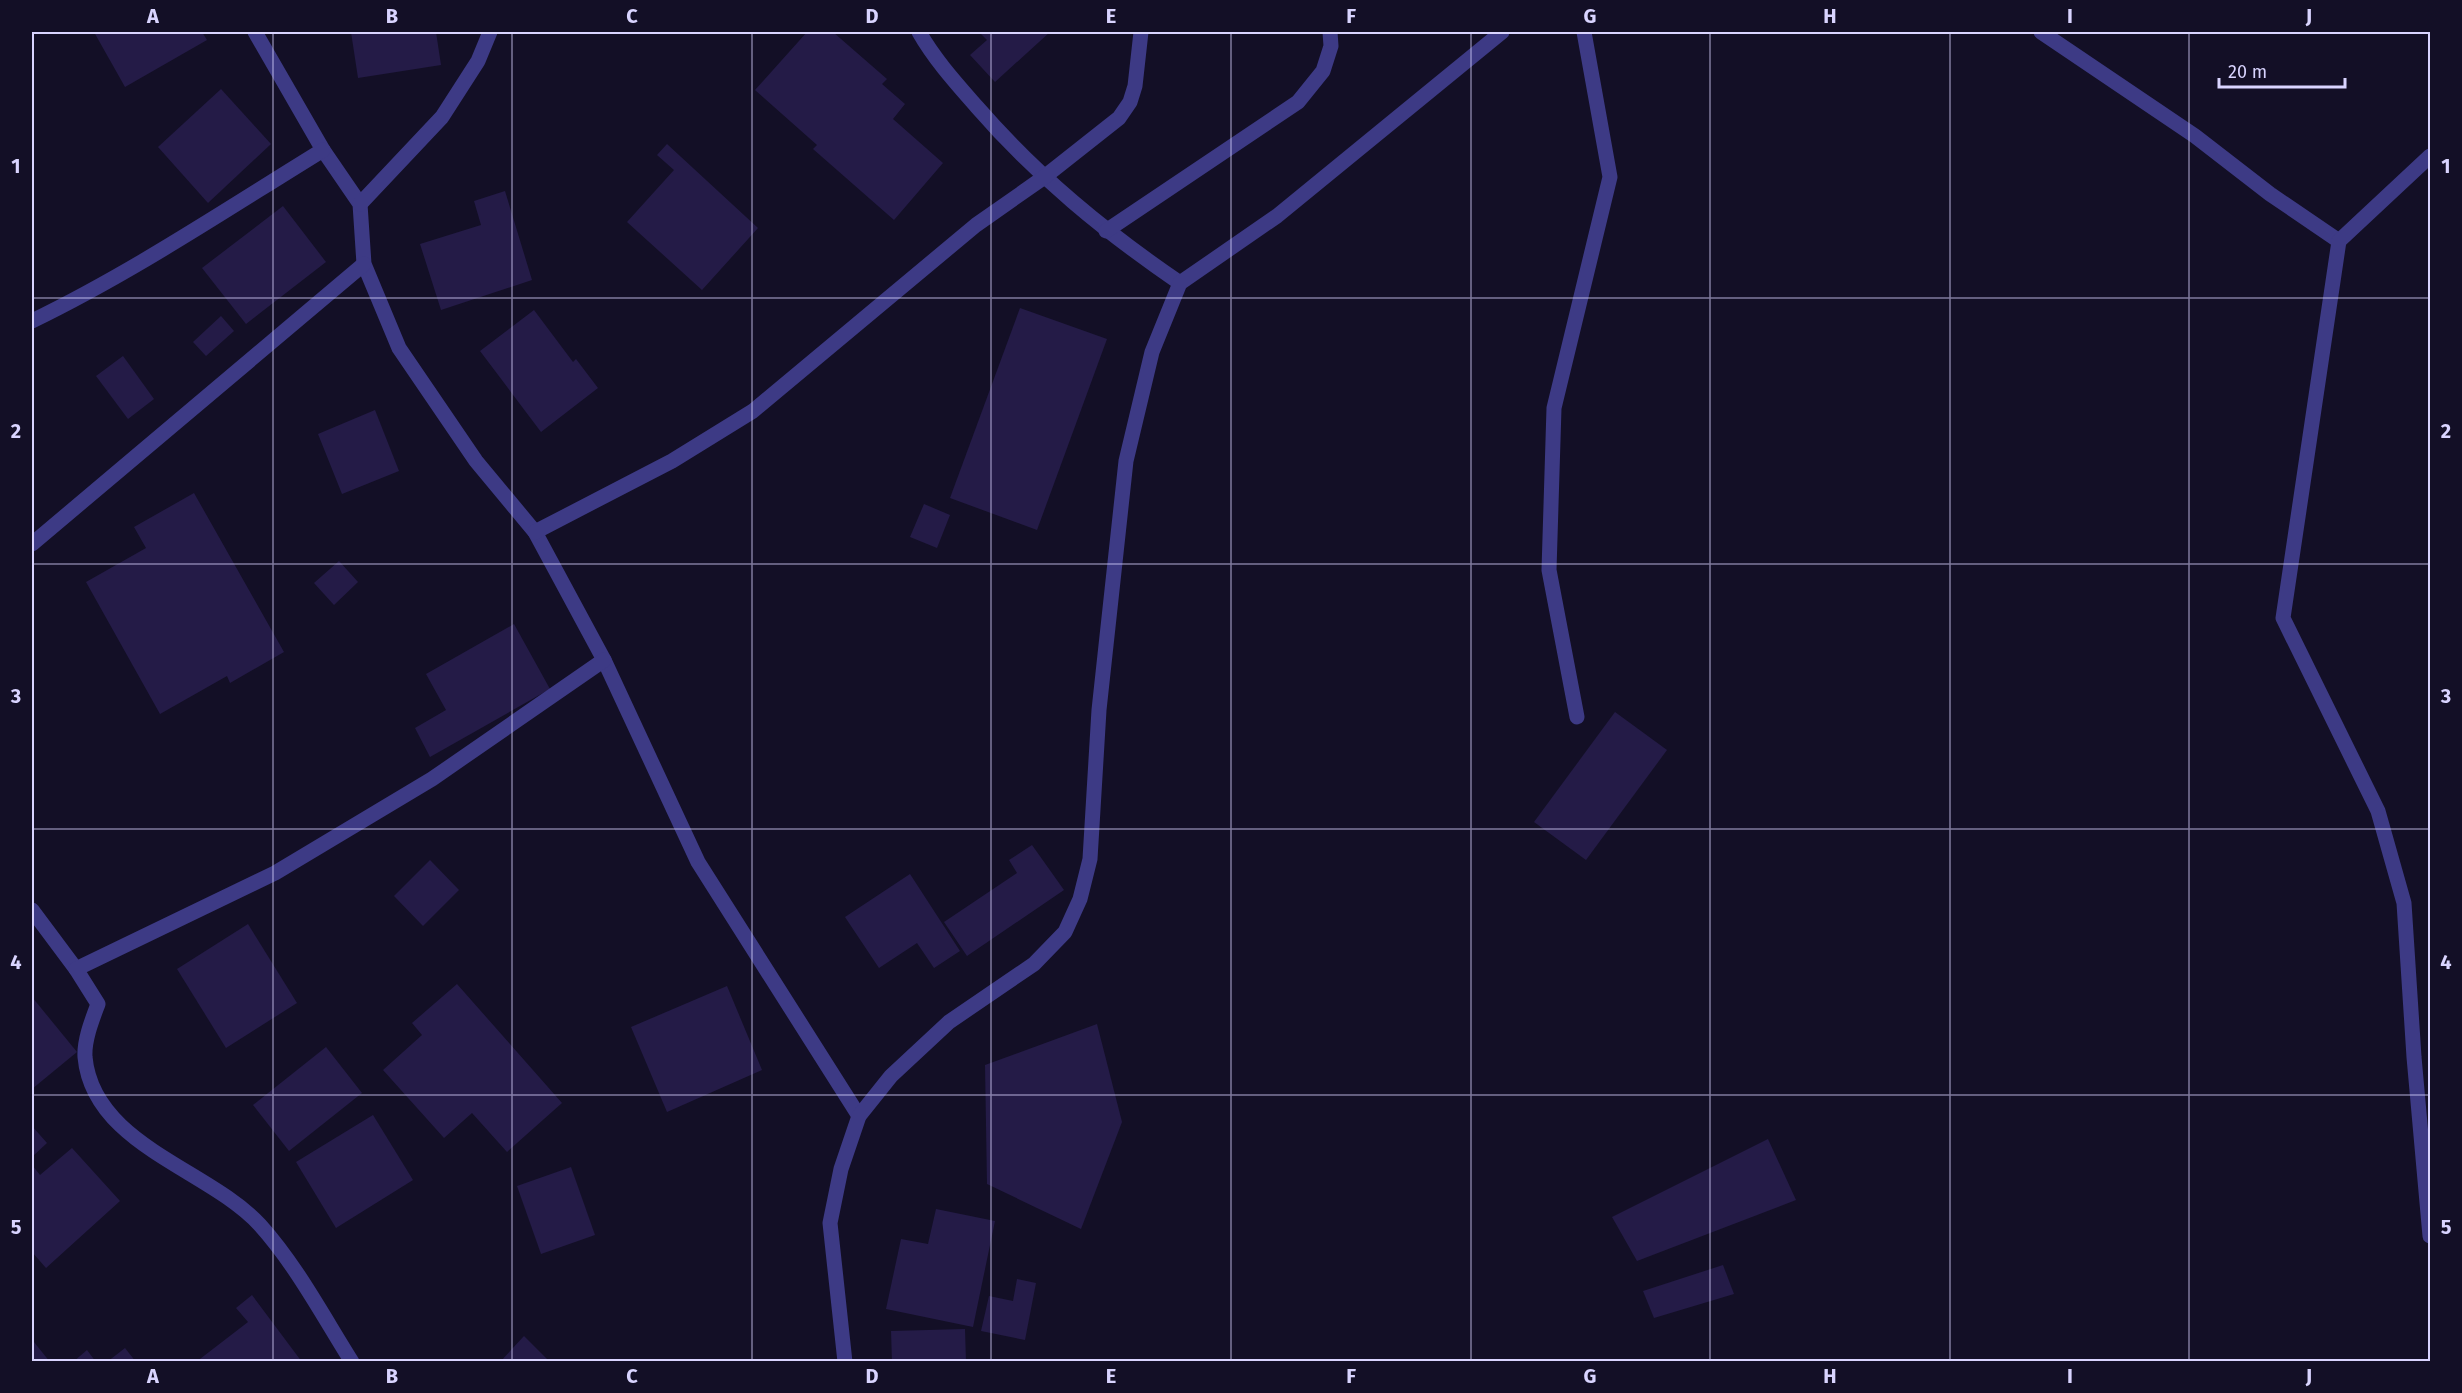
<svg xmlns="http://www.w3.org/2000/svg" width="2462" height="1393" viewBox="0 0 2462 1393" font-family="'Fira Sans',sans-serif">
  <rect width="100%" height="100%" fill="#130f26"/>
  <!-- building -->
  <g fill="#241b47">
    <polygon points="94,32 202,32 207,40 125,87"/>
    <polygon points="351,32 436,32 441,65 358,78"/>
    <polygon points="807,32 833,32 887,79 882,84 905,104 893,119 943,163 894,220 813,149 817,145 755,90"/>
    <polygon points="979,32 1050,32 995,82 970,55 987,40"/>
    <polygon points="221,89 271,144 208,203 158,147"/>
    <polygon points="667,144 758,228 702,290 627,222 674,170 657,155"/>
    <polygon points="505,191 532,280 441,310 420,244 481,225 474,201"/>
    <polygon points="283,206 326,262 246,324 202,268"/>
    <polygon points="1020,308 1107,339 1037,530 950,498"/>
    <polygon points="534,310 573,362 576,359 598,388 541,432 480,351"/>
    <polygon points="221,316 234,331 206,356 193,342"/>
    <polygon points="123,356 154,399 128,419 96,376"/>
    <polygon points="375,410 399,471 342,494 318,434"/>
    <polygon points="194,493 284,652 230,683 227,676 160,714 86,582 146,548 134,527"/>
    <polygon points="924,504 950,515 937,548 910,537"/>
    <polygon points="339,561 358,582 334,605 314,583"/>
    <polygon points="514,624 550,689 430,757 415,728 446,710 426,674"/>
    <polygon points="1615,712 1667,750 1586,860 1534,822"/>
    <polygon points="1032,845 1064,890 967,956 944,922 1017,873 1009,860"/>
    <polygon points="430,860 459,890 423,926 394,896"/>
    <polygon points="910,874 960,951 934,968 917,943 879,968 845,917"/>
    <polygon points="248,924 297,1003 226,1048 177,969"/>
    <polygon points="457,984 562,1103 507,1152 472,1113 444,1138 383,1070 422,1035 412,1023"/>
    <polygon points="727,986 762,1070 667,1112 631,1027"/>
    <polygon points="32,997 77,1052 32,1089"/>
    <polygon points="1097,1024 1122,1122 1081,1229 987,1184 985,1065"/>
    <polygon points="326,1047 362,1093 289,1151 253,1105"/>
    <polygon points="373,1115 413,1180 336,1228 296,1162"/>
    <polygon points="32,1126 47,1143 32,1157"/>
    <polygon points="1768,1139 1796,1200 1637,1261 1612,1217"/>
    <polygon points="72,1148 120,1201 46,1268 32,1252 32,1165 40,1175"/>
    <polygon points="571,1167 595,1235 541,1254 517,1186"/>
    <polygon points="936,1209 995,1221 973,1327 886,1309 901,1239 928,1244"/>
    <polygon points="1723,1265 1734,1294 1654,1318 1643,1291"/>
    <polygon points="1017,1279 1036,1283 1025,1340 981,1331 989,1296 1013,1301"/>
    <polygon points="252,1295 302,1362 196,1362 248,1322 236,1308"/>
    <polygon points="965,1329 966,1362 892,1362 891,1331"/>
    <polygon points="524,1336 550,1362 500,1362"/>
    <polygon points="34,1342 50,1362 32,1362 32,1344"/>
    <polygon points="125,1348 136,1362 107,1362"/>
    <polygon points="87,1350 96,1362 73,1362"/>
  </g>
  <g fill="none" stroke-linecap="round" stroke-linejoin="round">
    <!-- street -->
    <g stroke="#3d3a85" stroke-width="15">
      <polyline points="255,32 323,150 360,204 364,264 399,348 476,461 535,532 604,660 698,862 859,1116"/>
      <path d="M919,32C935,60 956,83 977,107C1038,177 1104,231 1180,283"/>
      <polyline points="2041,32 2195,136 2270,194 2339,241"/>
      <polyline points="2430,156 2339,241 2283,618 2378,811 2404,903 2414,1057 2430,1236"/>
      <polyline points="360,204 442,117 478,61 490,32"/>
      <polyline points="1106,231 1298,102 1323,71 1331,46 1330,32"/>
      <path d="M32,321C133,272 227,209 323,150"/>
      <polyline points="535,532 672,461 753,411 976,225 1043,178 1119,118 1130,102 1135,86 1141,32"/>
      <polyline points="32,544 364,264"/>
      <polyline points="1577,717 1549,570 1554,408 1610,177 1584,32"/>
      <polyline points="32,910 76,969"/>
      <path d="M352,1362C323,1316 296,1265 260,1225C209,1169 93,1145 85,1057C84,1040 92,1020 98,1004L76,969L275,873L432,779L604,660"/>
      <polyline points="845,1362 830,1223 841,1169 859,1116 891,1076 949,1022 1034,964 1065,932 1080,899 1090,859 1099,710 1126,461 1152,352 1180,283 1277,216 1502,32"/>
    </g>
  </g>
  <!-- grid -->
  <path fill="none" stroke="#d9d4ff" stroke-width="1.5" stroke-opacity="0.55" d="M273,32V1362M512,32V1362M752,32V1362M991,32V1362M1231,32V1362M1471,32V1362M1710,32V1362M1950,32V1362M2189,32V1362M32,298H2430M32,564H2430M32,829H2430M32,1095H2430"/>
  <!-- border -->
  <rect width="2462" height="1393" fill="none" stroke="#130f26" stroke-width="66"/>
  <!-- scale -->
  <path d="M2219 78v9h126v-9" fill="none" stroke="#d9d4ff" stroke-width="3"/>
  <text x="2228" y="78" font-size="18" fill="#d9d4ff" stroke="#130f26" stroke-width="4.5" paint-order="stroke">20 m</text>
  <rect x="33" y="33" width="2396" height="1327" fill="none" stroke="#d9d4ff" stroke-width="2"/>
  <g font-size="20" text-anchor="middle" font-weight="bold" fill="#d9d4ff">
    <text x="153" y="23">A</text>
    <text x="392" y="23">B</text>
    <text x="632" y="23">C</text>
    <text x="872" y="23">D</text>
    <text x="1111" y="23">E</text>
    <text x="1351" y="23">F</text>
    <text x="1590" y="23">G</text>
    <text x="1830" y="23">H</text>
    <text x="2070" y="23">I</text>
    <text x="2309" y="23">J</text>
    <text x="16" y="173">1</text>
    <text x="2446" y="173">1</text>
    <text x="16" y="438">2</text>
    <text x="2446" y="438">2</text>
    <text x="16" y="703">3</text>
    <text x="2446" y="703">3</text>
    <text x="16" y="969">4</text>
    <text x="2446" y="969">4</text>
    <text x="16" y="1234">5</text>
    <text x="2446" y="1234">5</text>
    <text x="153" y="1383">A</text>
    <text x="392" y="1383">B</text>
    <text x="632" y="1383">C</text>
    <text x="872" y="1383">D</text>
    <text x="1111" y="1383">E</text>
    <text x="1351" y="1383">F</text>
    <text x="1590" y="1383">G</text>
    <text x="1830" y="1383">H</text>
    <text x="2070" y="1383">I</text>
    <text x="2309" y="1383">J</text>
  </g>
</svg>
